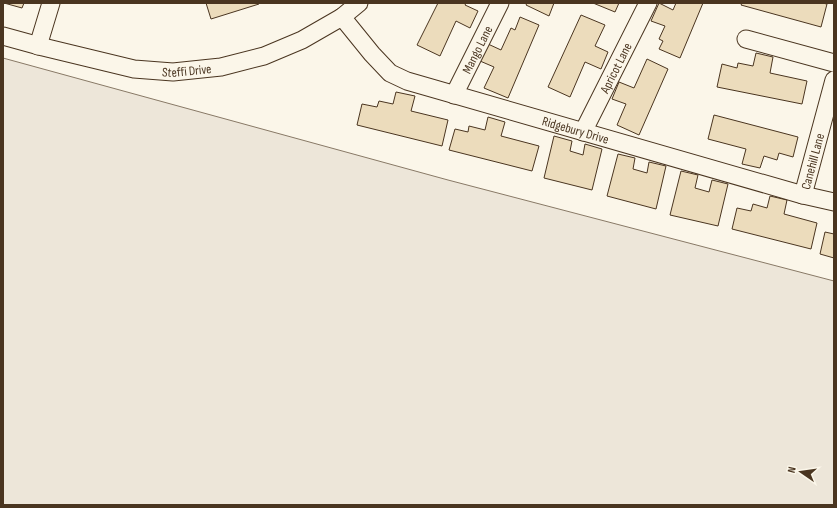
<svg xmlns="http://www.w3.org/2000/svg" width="837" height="508" viewBox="0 0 837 508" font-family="'Sofia Sans Condensed',sans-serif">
  <rect width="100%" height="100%" fill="#fbf6e9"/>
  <!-- green -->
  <polygon fill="#ede6d9" stroke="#887966" points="3,58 448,180 834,281 834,505 3,505"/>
  <!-- building -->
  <g fill="#ecdcbc" stroke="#4a3520">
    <polygon points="4,3 24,3 22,8"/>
    <polygon points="206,3 258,3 259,4 211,19"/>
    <polygon points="438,3 466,3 465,5 478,11 470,28 456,21 440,56 417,45"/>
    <polygon points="527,3 554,3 549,16 526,5"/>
    <polygon points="593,3 619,3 615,12"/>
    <polygon points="659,3 673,10 676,3 703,3 680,58 659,49 663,41 659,39 665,26 651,21"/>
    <polygon points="742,3 822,3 827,4 821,27 741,5"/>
    <polygon points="581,15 605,25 595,46 608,52 601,69 585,62 570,97 548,87"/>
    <polygon points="520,17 539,25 508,98 484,88 494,67 480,61 488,44 501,50 511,28 515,30"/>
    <polygon points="756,53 773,57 770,73 807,81 802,104 717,87 722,64 737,68 738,63 753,66"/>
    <polygon points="647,59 668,69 639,135 617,125 626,104 612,99 619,82 634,88"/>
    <polygon points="396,92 415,96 411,111 448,120 442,146 357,125 362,104 377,107 379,101 393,104"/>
    <polygon points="714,115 798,137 793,157 779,153 777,160 764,156 760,168 742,164 746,149 708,139"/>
    <polygon points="488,117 505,122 501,136 539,146 532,171 449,150 455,129 468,132 469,126 485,130"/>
    <polygon points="554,136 572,141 570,151 583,155 585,144 602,149 592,190 544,178"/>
    <polygon points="618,154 635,158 633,169 647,173 649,162 666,166 656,209 607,196"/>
    <polygon points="681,171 698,175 695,188 709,192 712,180 728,184 718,226 670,215"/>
    <polygon points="770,196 787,200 784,214 817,223 811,249 732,229 737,208 751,211 753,204 767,208"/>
    <polygon points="825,232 834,234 834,258 820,254"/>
  </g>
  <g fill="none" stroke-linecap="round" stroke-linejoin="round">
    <defs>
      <g id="minor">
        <path id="s1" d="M342,17L372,54L390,73L407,81L803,195L834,202"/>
        <path id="s2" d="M3,36L43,47L134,69L173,72L221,67L264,56L302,40L342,17L359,3"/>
        <polyline points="746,39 834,63"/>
        <polyline points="38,46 51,3"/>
        <path id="s3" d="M454,95L500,3"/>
        <path id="s4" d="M583,132L648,3"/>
        <path id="s5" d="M803,195L834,80"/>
      </g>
    </defs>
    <!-- minor casing -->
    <use href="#minor" stroke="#4a3520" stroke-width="19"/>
    <!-- minor -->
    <use href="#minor" stroke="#fbf6e9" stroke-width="17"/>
  </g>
  <g text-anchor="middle" stroke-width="3" stroke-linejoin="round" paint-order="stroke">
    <!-- street labels -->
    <g font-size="13" fill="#4a3520" stroke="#fbf6e9">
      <text dy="5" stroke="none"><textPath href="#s3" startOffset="51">Mango Lane</textPath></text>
      <text dy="5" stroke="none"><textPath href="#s4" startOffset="72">Apricot Lane</textPath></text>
      <text dy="5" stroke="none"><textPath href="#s2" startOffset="188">Steffi Drive</textPath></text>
      <text dy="5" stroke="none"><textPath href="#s1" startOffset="268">Ridgebury Drive</textPath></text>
      <text dy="5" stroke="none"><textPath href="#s5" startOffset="35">Canehill Lane</textPath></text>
    </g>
  </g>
  <!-- border -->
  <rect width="837" height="508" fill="none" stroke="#4a3520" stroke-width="8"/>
  <!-- north arrow -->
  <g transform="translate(801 472) rotate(283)" stroke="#fbf6e9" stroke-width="3" paint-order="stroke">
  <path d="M0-3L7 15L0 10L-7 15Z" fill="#4a3520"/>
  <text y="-6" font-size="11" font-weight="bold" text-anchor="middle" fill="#4a3520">N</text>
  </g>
</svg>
